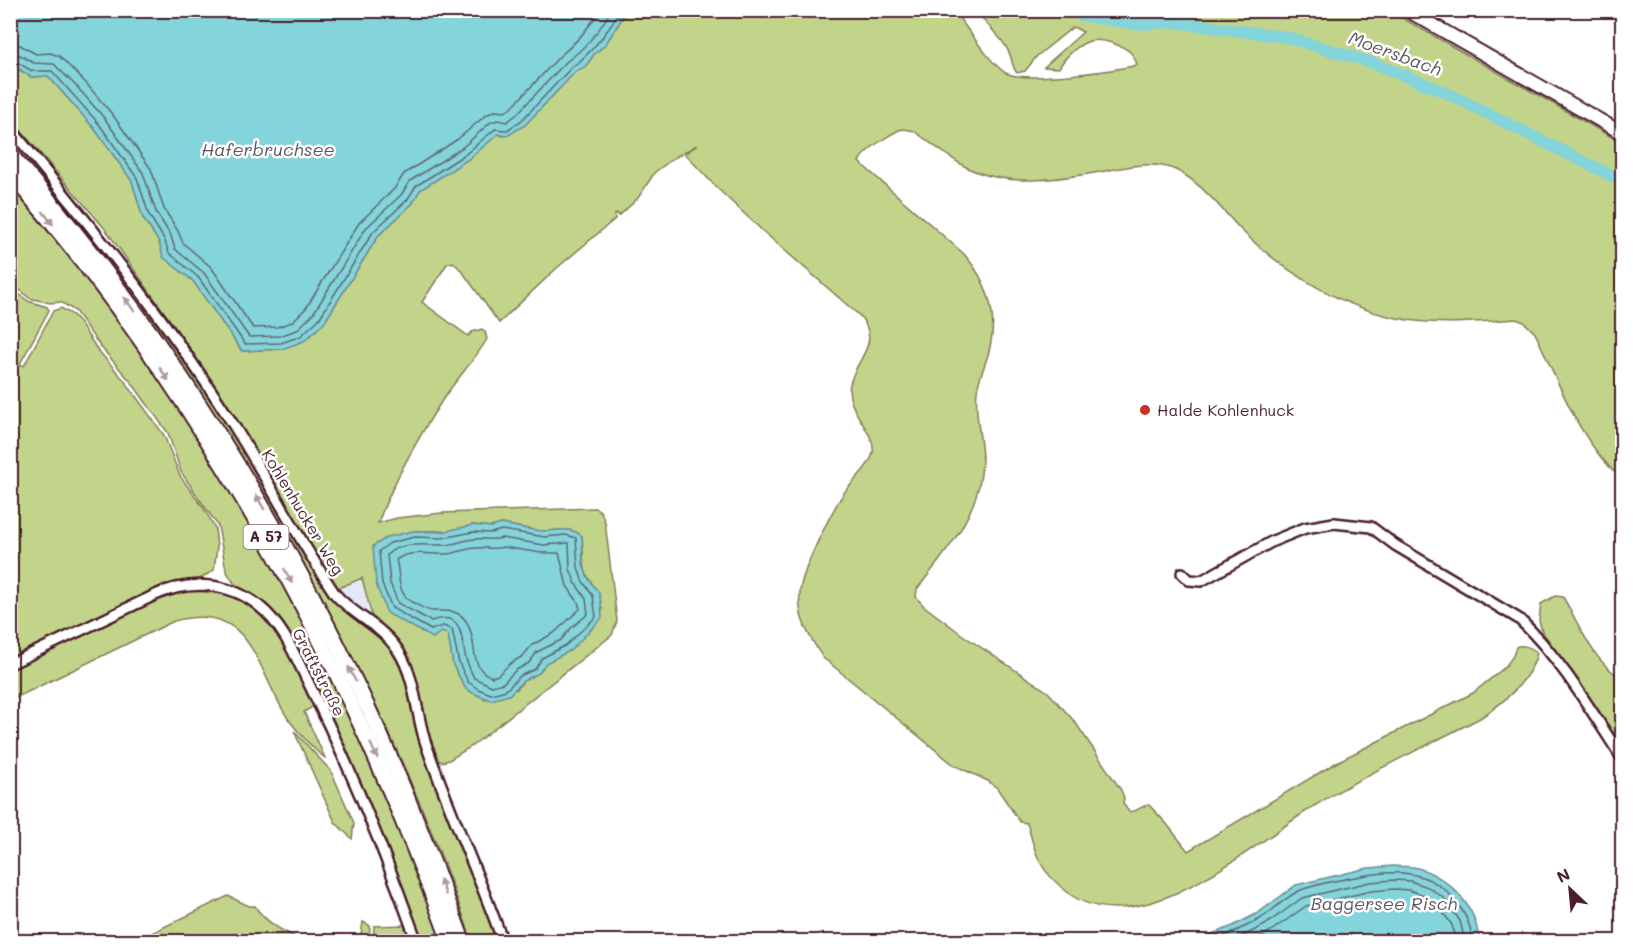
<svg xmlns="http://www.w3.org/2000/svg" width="1633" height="952" viewBox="0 0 1633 952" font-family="Mali,sans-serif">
  <rect width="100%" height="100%" fill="#fff"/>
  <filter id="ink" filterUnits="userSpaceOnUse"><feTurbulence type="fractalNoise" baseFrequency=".0167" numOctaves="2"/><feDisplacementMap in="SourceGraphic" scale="12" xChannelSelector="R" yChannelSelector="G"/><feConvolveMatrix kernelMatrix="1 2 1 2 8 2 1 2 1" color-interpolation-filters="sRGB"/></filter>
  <g filter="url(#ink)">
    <!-- built -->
    <polygon fill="#e5e9f7" points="362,578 369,614 373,621 347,602 336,589"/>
    <!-- green -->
    <g fill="#c1d489" stroke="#867a5a" stroke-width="1.5" fill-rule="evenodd">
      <path d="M624,11H954C965,25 993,68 1008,74C1029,82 1113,71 1137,65C1136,61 1133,55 1130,52C1122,45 1101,38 1090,41C1078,44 1064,58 1059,68L1044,67L1083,32L1073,27L1037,56L1025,71L1017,73C1012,67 1013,62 1010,55C1004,38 986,26 977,11H1390L1622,143V479C1578,441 1560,384 1535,333L1524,322L1516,319C1480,322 1444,325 1408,320C1347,311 1285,273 1242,231C1223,211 1194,173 1167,167C1146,161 1121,168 1100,172C1058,179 1006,188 966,167C948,157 931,143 914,131C909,130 904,128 899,130C889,135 863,151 859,162L964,254C987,280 998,313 990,347C987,362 979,376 977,391C974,414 982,438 982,460C982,510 947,552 917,589L916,597L924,606L964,636L1048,692L1075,722L1121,790L1124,798L1123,803L1129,812C1137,812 1142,805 1149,805L1166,823L1188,851L1339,761L1473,693L1505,667L1513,656L1516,647C1521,644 1533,647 1537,653C1531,680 1502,704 1480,718C1423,748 1365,774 1311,808C1253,845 1142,943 1071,895C1059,886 1047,875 1040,862C1034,850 1031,836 1027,823L1020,822L997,788L988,781L954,765L827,661L823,658C816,646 807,634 803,621C799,610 799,596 801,585C806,563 831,512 844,493C851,483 872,464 873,452C876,431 844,410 850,384C857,356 881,345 861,317L766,234L718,189L685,154L697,145L674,158L655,172L638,198L619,216L617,213L615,214V219L557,268L499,323L462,271L453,262L447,264L422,302L468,336L472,332L482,329L485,332L487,339C475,360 457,378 443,399C418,438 394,479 378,523L397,518L442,513L596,508L601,512L605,522L617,621L612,635L472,746L449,760L442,762L436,759L425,729L412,672L373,621L362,578L336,589L253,450L252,444L191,350L106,230L11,119L10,64L31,77L48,76L94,128L132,181L143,218L159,242L164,257L193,281L242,351L282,349L324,323L378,236L412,204L420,190L470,158L498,134L503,136L525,125L576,71L585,67L595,53L605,45L623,17ZM502,524C514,526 533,531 545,531C560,531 569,526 582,536C584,549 581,562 587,575C594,590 600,592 602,611L591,630L580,638L571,650L545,663L539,673L523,681L517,689L485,699L466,689L453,665L448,634L441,632L376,584L377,572L407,533L414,531H450L473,525L491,527Z"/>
      <path d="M10,182C62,246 111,310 158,377C225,473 282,577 333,683C374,767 411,853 441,941H422L400,879L360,784L287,632L267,607L234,583L230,577L226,570L218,526L181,472L168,433L132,383L100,346L75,311L61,302L50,303L29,298L17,287L12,279L11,270L16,252L14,242L11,235Z"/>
      <polygon points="10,287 28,301 47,307 49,310 20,364 24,366 53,311 61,308 73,315 79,322 97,349 124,380 164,435 180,476 203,507 215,528 217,547 214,570 200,579 166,586 11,658"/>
      <path d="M149,306L232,429L332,596L386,640L402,664L500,941H472C396,716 279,504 143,310Z"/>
      <path d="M209,589C278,606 286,648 314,706L304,712L325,758C314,750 295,729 287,717C256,669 252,600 174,621L11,700V668L162,596L179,591Z"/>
      <path d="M1555,596L1563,597C1579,624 1594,664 1622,678V749L1542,631L1539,621L1541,604Z"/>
      <polygon points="294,731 331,771 354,823 352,839 335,822"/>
      <path d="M228,896L249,906H255C265,923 286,933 304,941H135Z"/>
      <polygon points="363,922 370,926 369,941 360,941"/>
      <polygon points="407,925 412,942 373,942 374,926"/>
    </g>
    <!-- water -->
    <g fill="#83d4db" stroke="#6c8c95" stroke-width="1.5">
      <polygon points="10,11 11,10 624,11 623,17 605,45 595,53 585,67 576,71 525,125 507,136 498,134 470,158 420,190 412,204 378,236 324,323 304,341 282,349 242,351 193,281 163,257 159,242 143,218 132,181 94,128 48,76 31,77 11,64"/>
      <path d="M501,524C514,526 534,531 545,531C560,531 569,526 582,536L583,565L588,578L599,593L601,602L602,618L571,650L546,663L539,673L523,681L509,695L491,700L475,694L466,689L453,665L448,634L441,632L433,638L387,613L376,584L373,546L388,537L414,531L442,532L473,525L491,527Z"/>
      <path d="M1394,866C1400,867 1407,866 1413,867C1446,874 1479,907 1478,941H1193L1233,926L1258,913L1296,885L1368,868Z"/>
      <polygon points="1027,933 1041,941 1000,941"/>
    </g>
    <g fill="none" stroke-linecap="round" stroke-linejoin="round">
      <!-- shore -->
      <g stroke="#616771" stroke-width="1.5">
        <path d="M10,44L20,45L36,54L50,53L59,56L85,82L112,114L151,169L164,209L178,231L183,243L211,267L253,328L277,327L292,322L306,308L359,223L394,189L404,174L458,139L486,115L495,111L505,112L511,108L560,56C576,43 589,28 600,10"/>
        <path d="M10,53L18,54L34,63L54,64L78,88L105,119L143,173L156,212L171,236L175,249L204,273L249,337L279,336L297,330L313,314L366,228L401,195L410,181L463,147L491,122L498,120L507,122L516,115L566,62C584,49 600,31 611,10"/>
        <path d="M10,60L15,61L32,71H52L99,124L137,178L149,215L164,239L169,253L198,277L245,344L281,343L301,336L319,319L373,232L407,200L416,186L467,153L495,129L507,130L521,121L572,67C586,58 614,27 618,10"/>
        <polygon points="502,530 545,537 566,535 576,538 578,567 582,580 593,596 596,617 566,645 542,658 535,669 520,676 506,690 491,694 478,689 468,682 459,663 452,629 443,626 431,630 392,608 382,584 379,551 390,543 415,537 442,538 473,532 491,533"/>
        <path d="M502,538L544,545L569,543L570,569L576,584L586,599L588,614L571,628L561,640L537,652L529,663L516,670L503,683L492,686L474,678C471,672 468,665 466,659C460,636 464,610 431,621L398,603L390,583L387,555C400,540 429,546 446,545C455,544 464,540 474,539C484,538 492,541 502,538Z"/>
        <path d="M503,547L542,553H559L567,586L578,602L580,609L554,633L532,645L523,656L511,663L498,675L492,677C467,668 479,640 466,621C458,609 446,611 433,611C427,611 408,601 405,596C397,586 400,572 396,560C409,549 431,555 447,554C456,553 465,549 475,548C485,547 493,550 503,547Z"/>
        <path d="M1210,942C1227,935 1244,928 1260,919C1274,910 1286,896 1301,890C1317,884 1334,881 1350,878C1391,870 1430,866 1458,904C1466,916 1472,927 1472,942"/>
        <polyline points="1231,942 1265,925 1302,898 1370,882 1394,880 1410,881 1428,887 1444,898 1460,921 1465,942"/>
        <polyline points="1252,942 1271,931 1306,906 1371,891 1394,889 1409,890 1424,895 1437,904 1452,925 1456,942"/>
      </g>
      <!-- river -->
      <polyline stroke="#83d4db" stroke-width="12" points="1066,10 1080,15 1137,24 1175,22 1286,37 1370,62 1443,91 1622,181"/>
      <defs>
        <g id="minor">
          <path d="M10,128C88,222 163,315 229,418C266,476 297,537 335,594C354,616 383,626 399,652C416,679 416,715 426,744C449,811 479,875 503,942"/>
          <path d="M1182,573L1189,580L1201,581L1273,541L1305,528L1334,523L1371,527L1395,545L1519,619C1559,656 1592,712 1622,758"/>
          <path d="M10,664L153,596C188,580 228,581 259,606C284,626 296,658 310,686C351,769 386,855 417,942"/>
        </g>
        <polyline id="major" points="1407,10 1622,133"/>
        <g id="highway">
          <path d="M10,154C151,316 268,498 360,691C399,772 432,857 463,942"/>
          <path d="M10,173C207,400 347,661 450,942"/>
        </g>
      </defs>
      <!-- minor casing -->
      <use href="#minor" stroke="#4a1f2b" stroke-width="14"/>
      <!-- major casing -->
      <use href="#major" stroke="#4a1f2b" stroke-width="16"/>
      <!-- highway casing -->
      <use href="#highway" stroke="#4a1f2b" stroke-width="18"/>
      <!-- minor -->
      <use href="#minor" stroke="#fff" stroke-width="9"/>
      <!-- major -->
      <use href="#major" stroke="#fff" stroke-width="12"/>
      <!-- highway -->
      <use href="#highway" stroke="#fff" stroke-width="14"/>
    </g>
    <!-- one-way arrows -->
    <defs><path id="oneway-solid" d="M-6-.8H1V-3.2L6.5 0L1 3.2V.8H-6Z" transform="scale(1.5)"/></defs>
    <g fill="#ae9aa0">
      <use href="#oneway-solid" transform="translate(48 218) rotate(52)"/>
      <use href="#oneway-solid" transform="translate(129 304) rotate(-127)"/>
      <use href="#oneway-solid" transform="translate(164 374) rotate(56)"/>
      <use href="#oneway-solid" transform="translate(260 502) rotate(-120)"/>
      <use href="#oneway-solid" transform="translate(288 576) rotate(62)"/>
      <use href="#oneway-solid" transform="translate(352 674) rotate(-116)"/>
      <use href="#oneway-solid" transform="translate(374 751) rotate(65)"/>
      <use href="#oneway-solid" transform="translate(443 887) rotate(-110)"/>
    </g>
  </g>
  <!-- markers -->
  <circle fill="#c8321e" stroke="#fff" stroke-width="2" cx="1145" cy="410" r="6"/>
  <g text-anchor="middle" stroke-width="5" stroke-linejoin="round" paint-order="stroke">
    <!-- shield labels -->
    <rect fill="#fff" stroke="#80626b" stroke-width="1.5" x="243.5" y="525" width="45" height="24" rx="4.5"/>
    <g font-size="15" font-weight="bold" fill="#4a1f2b">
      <text x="266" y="542">A 57</text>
    </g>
    <!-- poi labels -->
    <g font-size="16" fill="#4a1f2b" stroke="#fff" text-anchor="start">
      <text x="1157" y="416">Halde Kohlenhuck</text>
    </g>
    <!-- street labels -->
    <g font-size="16" fill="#4a1f2b" stroke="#fff">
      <text transform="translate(303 512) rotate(59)" y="6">Kohlenhucker Weg</text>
      <text transform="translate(319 672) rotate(63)" y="6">Graftstraße</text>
    </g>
    <!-- water labels -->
    <g font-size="18" font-style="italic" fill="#5b5560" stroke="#fff">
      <text transform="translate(1395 54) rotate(20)" y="6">Moersbach</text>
      <text x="268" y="156">Haferbruchsee</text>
      <text x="1384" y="910">Baggersee Risch</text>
    </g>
  </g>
  <!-- margin -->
  <rect width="1633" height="952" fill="none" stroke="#fff" stroke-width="36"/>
  <rect x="18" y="18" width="1597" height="916" fill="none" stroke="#4a1f2b" stroke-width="2" filter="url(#ink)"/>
  <!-- north arrow -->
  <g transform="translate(1570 889) rotate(334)" stroke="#ffffff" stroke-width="4.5" paint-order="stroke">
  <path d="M0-4.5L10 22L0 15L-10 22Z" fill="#4a1f2b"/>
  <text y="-9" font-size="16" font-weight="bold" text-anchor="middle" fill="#4a1f2b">N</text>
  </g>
</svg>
